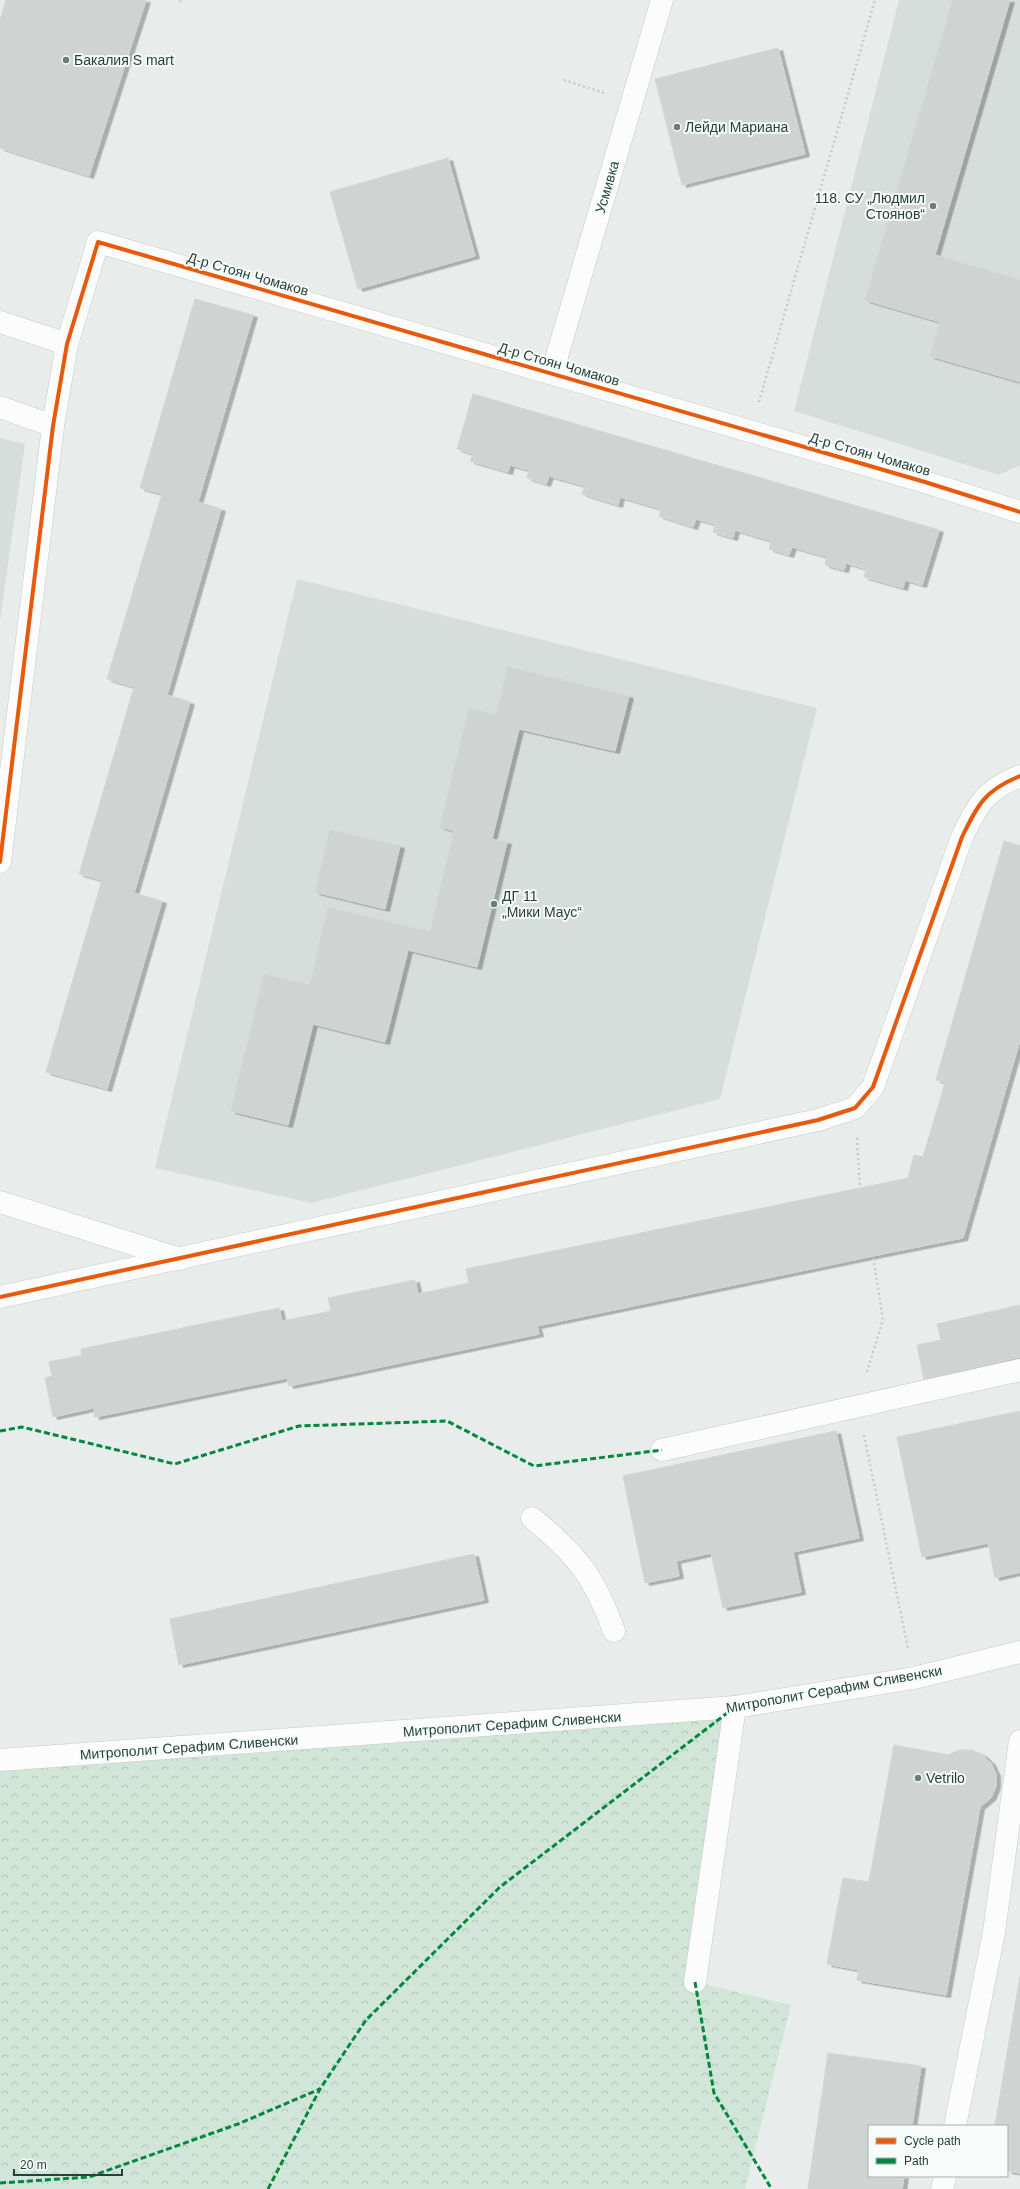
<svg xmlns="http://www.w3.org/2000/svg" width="1020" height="2189" viewBox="0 0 1020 2189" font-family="Arial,sans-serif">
  <defs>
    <pattern id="forest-crowns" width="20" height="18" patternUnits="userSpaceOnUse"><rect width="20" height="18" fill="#d1e6d8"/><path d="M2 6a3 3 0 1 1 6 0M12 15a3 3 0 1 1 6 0" fill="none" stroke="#b3c6ba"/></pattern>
    <filter id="shadow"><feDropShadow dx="4.5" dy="2.5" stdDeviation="0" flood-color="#0004"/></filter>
  </defs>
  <rect width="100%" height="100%" fill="#e8edeb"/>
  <!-- built -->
  <g fill="#d6dedb">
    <polygon points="899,0 1020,0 1020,465 999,475 794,411"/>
    <polygon points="0,438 25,444 0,621"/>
    <polygon points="297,579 817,708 720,1099 311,1203 155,1168"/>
  </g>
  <!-- forest -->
  <polygon fill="url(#forest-crowns)" points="735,1707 695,1982 791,2005 745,2189 0,2189 0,1760"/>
  <!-- building -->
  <g fill="#cfd4d2" stroke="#d1d6d4" filter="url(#shadow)">
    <polygon points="6,0 146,0 89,176 0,148 0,20"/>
    <polygon points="953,0 1010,0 935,255 1020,280 1020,382 930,356 940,322 865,300"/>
    <polygon points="778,48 805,154 682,185 655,79"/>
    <polygon points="448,158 475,256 358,289 330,192"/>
    <polygon points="195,299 253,315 198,502 221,509 167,695 190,702 134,893 162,901 107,1089 46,1072 102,880 79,874 134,687 107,679 162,494 140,488"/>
    <polygon points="473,394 939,530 922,585 905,580 903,588 864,577 866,569 846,563 844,570 825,565 827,557 792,547 789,555 769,549 771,541 735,530 733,538 713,532 715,524 696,519 693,527 659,516 661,509 620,497 618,505 582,494 585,486 549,476 546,484 527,478 529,470 521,468 510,465 508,472 470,461 473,454 457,449"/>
    <polygon points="508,667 629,696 615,751 519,729 492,839 507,842 477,967 408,950 385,1042 313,1024 288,1125 231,1111 264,974 310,985 328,907 430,932 454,831 440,827 469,709 496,715"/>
    <polygon points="330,830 400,846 385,909 315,892"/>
    <polygon points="1004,841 1020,846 1020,1040 1003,1099 936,1080"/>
    <polygon points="945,1083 1003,1099 963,1238 873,1256 860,1188 908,1178 914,1155 923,1157"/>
    <polygon points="860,1188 873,1256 537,1326 539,1334 357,1372 342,1295 415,1280 418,1294 469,1283 466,1269"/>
    <polygon points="342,1295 357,1372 289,1386 287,1378 95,1417 94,1408 53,1417 45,1378 52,1376 49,1362 82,1355 81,1349 279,1308 282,1321 331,1311 328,1298"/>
    <polygon points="1020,1305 1020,1357 924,1379 917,1345 941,1340 937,1324"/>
    <polygon points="1020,1411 1020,1572 995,1578 988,1543 922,1557 897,1437"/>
    <polygon points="836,1431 859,1538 793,1552 801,1592 723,1608 711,1553 676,1561 679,1576 645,1583 623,1476"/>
    <polygon points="474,1554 484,1600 179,1665 170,1619"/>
    <polygon points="894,1745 948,1755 960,1750 972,1750 983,1755 991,1763 996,1774 996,1786 991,1798 980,1807 946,1995 857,1980 859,1970 827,1964 843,1878 869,1882"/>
    <polygon points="1020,1976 1020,2173 1007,2171 1007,2126 995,2126"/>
    <polygon points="828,2053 921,2066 912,2126 869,2126 869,2176 904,2176 902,2189 808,2189"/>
  </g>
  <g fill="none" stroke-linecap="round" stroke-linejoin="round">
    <defs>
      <g id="minor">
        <polyline points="0,322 67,344"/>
        <polyline points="552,373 662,0"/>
        <polyline points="0,407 53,426"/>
        <polyline points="0,862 53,426 67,344 98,242 925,482 1020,512"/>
        <polyline points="0,1202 180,1259"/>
        <path d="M0,1297L818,1120L855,1108L873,1087L962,837C978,804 985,790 1020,776"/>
        <polyline points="662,1450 1020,1370"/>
        <path d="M532,1518C577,1555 594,1576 614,1631"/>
        <polyline points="0,1760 735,1707 914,1678 1020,1652"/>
        <polyline points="695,1982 735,1707"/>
        <polyline points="955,2126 994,1932 1020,1741"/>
        <polyline points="942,2189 945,2176"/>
      </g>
    </defs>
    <!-- minor casing -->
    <use href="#minor" stroke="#c5cac8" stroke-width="23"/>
    <!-- path -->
    <g stroke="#c3ccca" stroke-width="2.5" stroke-dasharray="2 3" stroke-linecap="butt">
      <polyline points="180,0 181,3"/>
      <polyline points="564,80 604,93"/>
      <polyline points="759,402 875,0"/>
      <polyline points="857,1138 860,1188"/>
      <polyline points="867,1372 883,1320 873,1256"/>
      <polyline points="864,1435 908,1648"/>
    </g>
    <!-- minor -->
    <use href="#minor" stroke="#fcfcfc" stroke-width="22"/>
    <!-- quiet -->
    <g stroke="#00873e" stroke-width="3" stroke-dasharray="6 3" stroke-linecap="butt">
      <polyline points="0,1431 22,1427 175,1464 299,1426 447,1421 534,1466 662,1450"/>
      <polyline points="695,1982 714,2093 771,2188"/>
      <polyline points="0,2183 89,2177 238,2124 320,2089"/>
      <polyline points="268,2189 320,2089 366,2020 500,1887 735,1707"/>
    </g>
    <defs>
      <g id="cycleway">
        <polyline points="0,862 53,426 67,344 98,242 925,482 1020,512"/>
        <path d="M0,1297L818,1120L855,1108L873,1087L962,837C978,804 985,790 1020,776"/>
      </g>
    </defs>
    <!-- cycleway casing -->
    <use href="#cycleway" stroke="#f7fbf9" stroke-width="6"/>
    <!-- cycleway -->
    <use href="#cycleway" stroke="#e8590c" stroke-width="4"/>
  </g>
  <!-- markers -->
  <g fill="#697e78" stroke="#f7fbf9" stroke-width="1.5">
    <circle cx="66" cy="60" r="4"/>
    <circle cx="677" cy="127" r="4"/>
    <circle cx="933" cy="206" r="4"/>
    <circle cx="494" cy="904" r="4"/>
    <circle cx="918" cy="1778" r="4"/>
  </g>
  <g text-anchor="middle" stroke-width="4" stroke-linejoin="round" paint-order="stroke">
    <!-- poi labels -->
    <g font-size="14" fill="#24423a" stroke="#f7fbf9" text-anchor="start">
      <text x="74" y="65">Бакалия S mart</text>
      <text x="685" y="132">Лейди Мариана</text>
      <text x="925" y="203" text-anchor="end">118. СУ „Людмил<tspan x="925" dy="16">Стоянов“</tspan></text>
      <text x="502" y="901">ДГ 11<tspan x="502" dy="16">„Мики Маус“</tspan></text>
      <text x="926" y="1783">Vetrilo</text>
    </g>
    <!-- street labels -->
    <g font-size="14" fill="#24423a" stroke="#f7fbf9">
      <text transform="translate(607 187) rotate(-74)" y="5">Усмивка</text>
      <text transform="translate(248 274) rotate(16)" y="5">Д-р Стоян Чомаков</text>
      <text transform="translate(559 364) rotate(16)" y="5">Д-р Стоян Чомаков</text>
      <text transform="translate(870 454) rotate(16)" y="5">Д-р Стоян Чомаков</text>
      <text transform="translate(834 1689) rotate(-10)" y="5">Митрополит Серафим Сливенски</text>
      <text transform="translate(512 1724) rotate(-4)" y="5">Митрополит Серафим Сливенски</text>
      <text transform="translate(189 1747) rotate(-4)" y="5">Митрополит Серафим Сливенски</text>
    </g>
  </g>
  <!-- legend -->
  <rect x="868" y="2125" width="140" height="52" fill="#f7fbf9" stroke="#a3b1ad"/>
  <rect x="876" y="2138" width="20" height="6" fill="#e8590c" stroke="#a3b1ad"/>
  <text x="904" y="2145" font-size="12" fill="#24423a">Cycle path</text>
  <rect x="876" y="2158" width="20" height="6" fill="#00873e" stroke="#a3b1ad"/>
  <text x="904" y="2165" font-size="12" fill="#24423a">Path</text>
  <!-- scale -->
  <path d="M14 2169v6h108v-6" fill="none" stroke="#24423a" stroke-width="2"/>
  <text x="20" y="2169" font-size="12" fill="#24423a" stroke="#f7fbf9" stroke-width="3" paint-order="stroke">20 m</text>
</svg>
